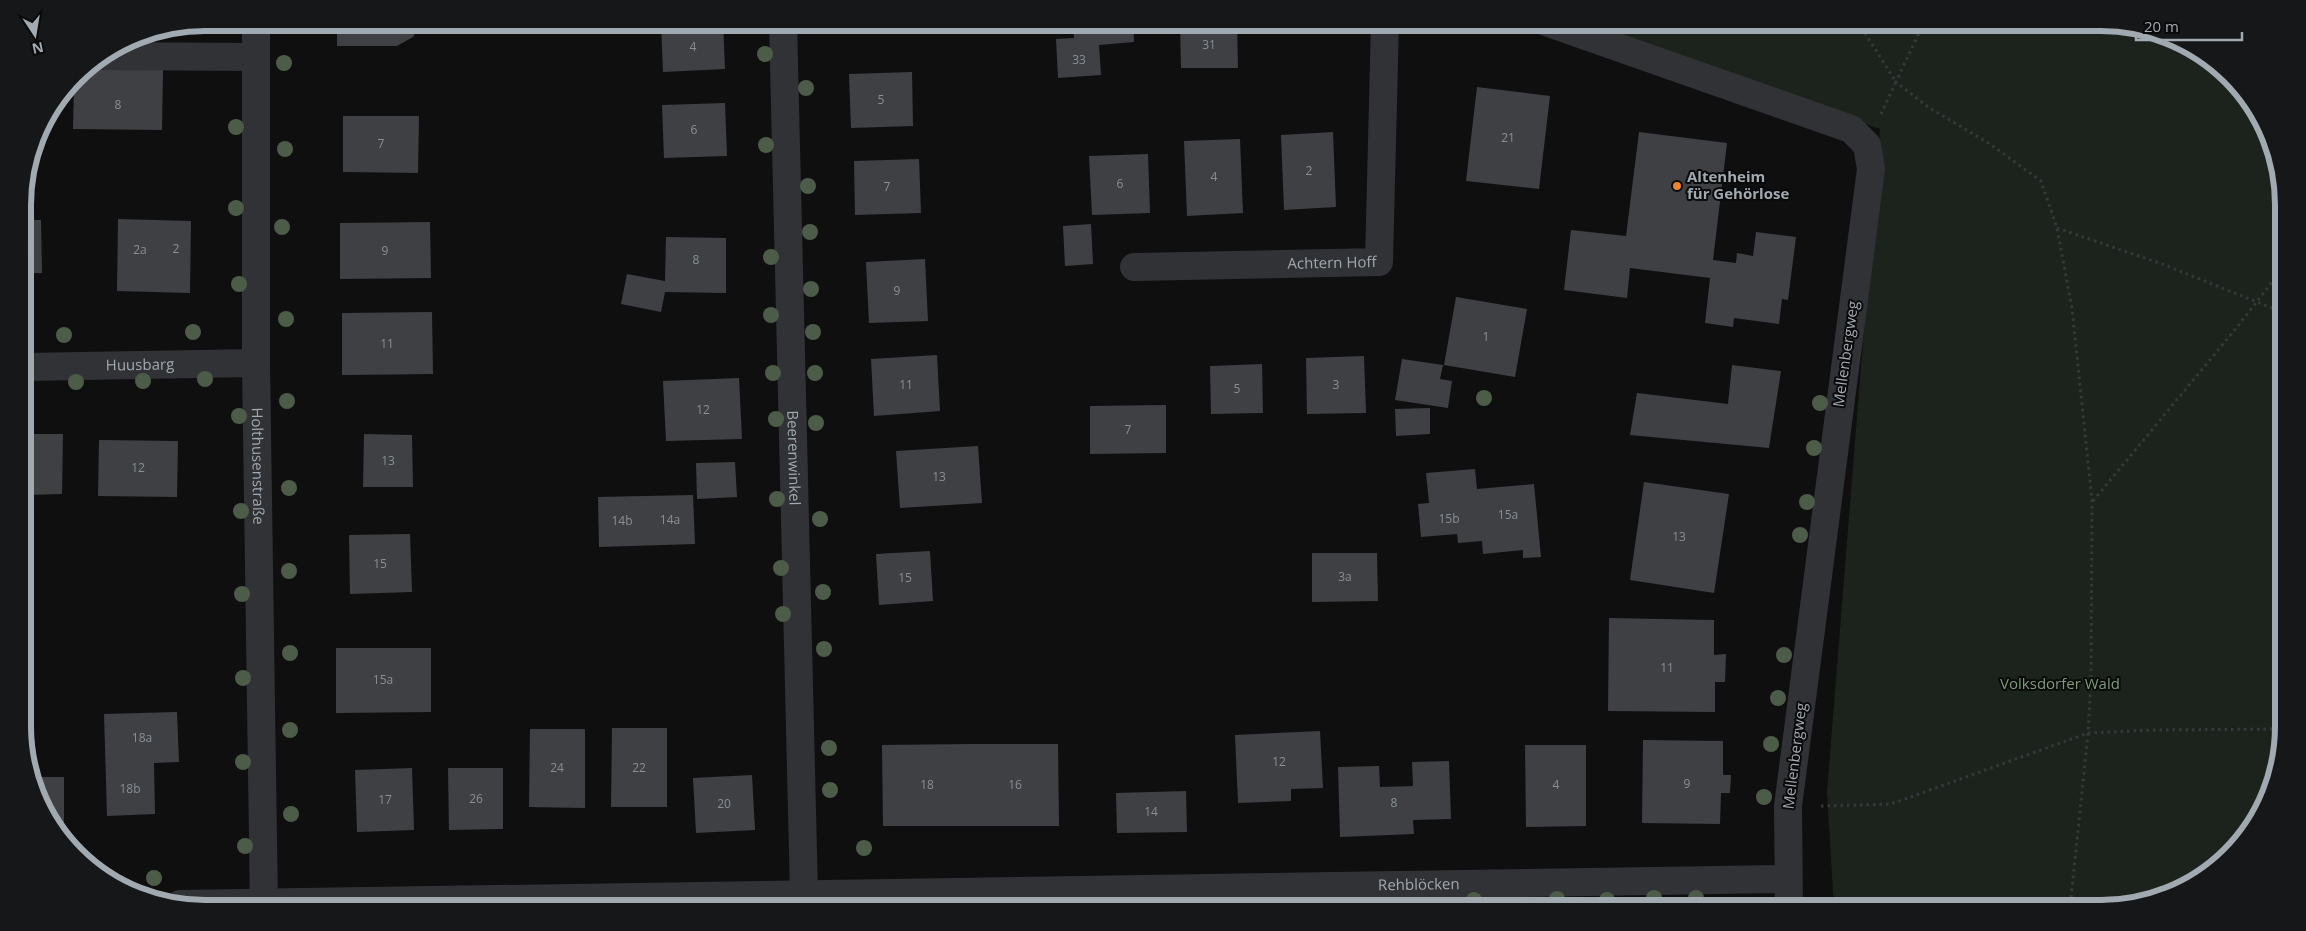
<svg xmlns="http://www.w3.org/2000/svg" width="2306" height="931" viewBox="0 0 2306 931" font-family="'Open Sans',sans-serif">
  <rect width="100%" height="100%" fill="#0f0f10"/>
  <!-- green -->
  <polygon fill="#1c231c" points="1582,23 2101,23 2160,32 2203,53 2246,94 2282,181 2283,726 2274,785 2246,837 2212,871 2160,899 2113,908 1834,908 1827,792 1880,129"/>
  <!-- building -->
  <g fill="#3e4043">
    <polygon points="337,22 421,22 413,37 397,46 337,46"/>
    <polygon points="723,22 725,69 663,72 661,24"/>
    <polygon points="863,22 964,22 964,29 863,33"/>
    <polygon points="1073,22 1133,22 1134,42 1099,45 1101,75 1058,78 1056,39 1074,38"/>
    <polygon points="1180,22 1237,22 1238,68 1181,68"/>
    <polygon points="84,69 163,70 162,130 73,129 74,82"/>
    <polygon points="912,72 913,126 851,128 849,74"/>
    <polygon points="1477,87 1550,96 1539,189 1466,181"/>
    <polygon points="725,103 727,156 664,158 662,105"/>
    <polygon points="343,116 419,116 418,173 343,172"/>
    <polygon points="1333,132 1336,207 1284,210 1281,135"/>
    <polygon points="1639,132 1727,143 1713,260 1736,263 1737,253 1753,256 1756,232 1796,237 1788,300 1782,299 1779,324 1734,318 1733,327 1705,323 1710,278 1630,268 1627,298 1564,290 1571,230 1626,236"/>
    <polygon points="1240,139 1243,213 1187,216 1184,141"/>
    <polygon points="1148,154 1150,213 1092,215 1089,156"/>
    <polygon points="919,159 921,213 855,215 854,161"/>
    <polygon points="118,219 191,221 190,293 117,291"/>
    <polygon points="23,220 41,220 42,273 23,273"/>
    <polygon points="430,222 431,278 340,279 340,223"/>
    <polygon points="1091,224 1093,264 1065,266 1063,226"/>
    <polygon points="666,237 726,238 726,293 665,292 661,312 621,304 627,274 665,281"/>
    <polygon points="925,259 928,321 869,323 866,262"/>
    <polygon points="1456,297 1527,309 1515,377 1444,365"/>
    <polygon points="432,312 433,374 342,375 342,313"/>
    <polygon points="937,355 940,411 874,416 871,359"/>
    <polygon points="1364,356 1366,413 1307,414 1306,358"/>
    <polygon points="1402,359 1443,365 1440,379 1452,381 1448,408 1395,400"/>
    <polygon points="1262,364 1263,413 1211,414 1210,366"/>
    <polygon points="1732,365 1781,371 1769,448 1630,435 1637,393 1728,404"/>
    <polygon points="739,378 742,439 666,441 663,381"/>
    <polygon points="1166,405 1166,453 1090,454 1090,406"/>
    <polygon points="1430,408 1430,434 1396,436 1395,409"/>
    <polygon points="24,434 63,434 62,494 25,495"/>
    <polygon points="364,434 412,435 413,487 363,487"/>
    <polygon points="99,440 178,441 177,497 98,496"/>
    <polygon points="978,446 982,503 900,508 896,451"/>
    <polygon points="735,462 737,497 697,499 696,463"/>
    <polygon points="1475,469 1477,489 1534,484 1541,557 1523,558 1523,550 1483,554 1482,541 1458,543 1457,534 1421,537 1418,504 1429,503 1426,473"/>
    <polygon points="1644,482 1729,494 1714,593 1630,580"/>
    <polygon points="693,495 695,544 599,547 598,497"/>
    <polygon points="410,534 412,592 350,594 349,535"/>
    <polygon points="930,551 933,601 879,605 876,554"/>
    <polygon points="1312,553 1377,553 1378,601 1312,602"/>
    <polygon points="1609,618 1714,620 1714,655 1726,654 1725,682 1715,682 1715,712 1608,711"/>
    <polygon points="336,648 431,648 431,712 336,713"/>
    <polygon points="177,712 179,762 154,763 155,814 107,816 104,714"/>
    <polygon points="612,728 667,728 667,807 611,807"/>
    <polygon points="530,729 585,729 585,808 529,807"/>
    <polygon points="1320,731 1323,788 1291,789 1291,801 1238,803 1235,735"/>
    <polygon points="1643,740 1723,741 1723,775 1731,775 1730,793 1721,793 1720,824 1642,823"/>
    <polygon points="971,744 1058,744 1059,826 883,826 882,745"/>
    <polygon points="1525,745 1586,745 1586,826 1526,827"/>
    <polygon points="1449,761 1451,819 1413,820 1414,834 1340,837 1338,767 1379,766 1380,787 1413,786 1412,762"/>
    <polygon points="412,768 414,830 357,832 355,770"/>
    <polygon points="448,768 503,768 503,829 449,830"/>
    <polygon points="752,775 755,830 696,833 693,778"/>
    <polygon points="33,777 64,777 64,824 56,824"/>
    <polygon points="1186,791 1187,832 1117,833 1116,793"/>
  </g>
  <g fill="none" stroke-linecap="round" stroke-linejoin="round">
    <!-- path -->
    <g stroke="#36393c" stroke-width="3" stroke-dasharray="2.5 4" stroke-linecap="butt">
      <polyline points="1858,22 1896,82 1881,114"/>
      <polyline points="1924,22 1896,82 1928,107 1990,144 2041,181 2057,228 2072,308 2092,501 2091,680 2088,733 2070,908"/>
      <polyline points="2057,228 2162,264 2282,312"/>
      <polyline points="2093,501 2238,326 2282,269"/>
      <polyline points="1821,806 1891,804 2088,733 2152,730 2283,729"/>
    </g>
    <!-- minor -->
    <g stroke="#303235" stroke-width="28">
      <path id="s1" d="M256,22V363L264,908"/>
      <path id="s2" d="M783,22L804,894"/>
      <polyline points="1546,22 1851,129 1867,145 1871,169 1788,806 1789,908"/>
      <polyline points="104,56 255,57"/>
      <path id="s3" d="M1134,267L1379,262L1385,22"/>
      <path id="s4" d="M24,367L256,363"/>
      <path id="s5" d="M180,904L1787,879"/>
    </g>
  </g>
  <!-- trees -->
  <g fill="#4c5c49">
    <circle cx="765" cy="54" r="8"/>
    <circle cx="284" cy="63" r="8"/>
    <circle cx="806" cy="88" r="8"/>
    <circle cx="236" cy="127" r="8"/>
    <circle cx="766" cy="145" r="8"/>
    <circle cx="285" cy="149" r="8"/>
    <circle cx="808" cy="186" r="8"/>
    <circle cx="236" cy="208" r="8"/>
    <circle cx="282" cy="227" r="8"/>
    <circle cx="810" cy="232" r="8"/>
    <circle cx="771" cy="257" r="8"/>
    <circle cx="239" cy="284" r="8"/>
    <circle cx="811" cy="289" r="8"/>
    <circle cx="771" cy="315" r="8"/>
    <circle cx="286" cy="319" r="8"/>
    <circle cx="193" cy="332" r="8"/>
    <circle cx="813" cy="332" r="8"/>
    <circle cx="64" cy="335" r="8"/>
    <circle cx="773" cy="373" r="8"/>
    <circle cx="815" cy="373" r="8"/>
    <circle cx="205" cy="379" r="8"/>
    <circle cx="143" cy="381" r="8"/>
    <circle cx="76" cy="382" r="8"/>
    <circle cx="1484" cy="398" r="8"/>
    <circle cx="287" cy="401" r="8"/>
    <circle cx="1820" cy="403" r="8"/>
    <circle cx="239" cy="416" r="8"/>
    <circle cx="776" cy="419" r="8"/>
    <circle cx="816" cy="423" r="8"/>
    <circle cx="1814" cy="448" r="8"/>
    <circle cx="289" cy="488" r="8"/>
    <circle cx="777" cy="499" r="8"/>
    <circle cx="1807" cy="502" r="8"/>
    <circle cx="241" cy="511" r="8"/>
    <circle cx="820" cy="519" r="8"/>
    <circle cx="1800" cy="535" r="8"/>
    <circle cx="781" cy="568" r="8"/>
    <circle cx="289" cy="571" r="8"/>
    <circle cx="823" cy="592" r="8"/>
    <circle cx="242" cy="594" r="8"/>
    <circle cx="783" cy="614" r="8"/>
    <circle cx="824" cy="649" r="8"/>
    <circle cx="290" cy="653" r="8"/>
    <circle cx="1784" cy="655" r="8"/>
    <circle cx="243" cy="678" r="8"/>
    <circle cx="1778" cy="698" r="8"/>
    <circle cx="290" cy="730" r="8"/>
    <circle cx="1771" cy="744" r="8"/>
    <circle cx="829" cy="748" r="8"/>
    <circle cx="243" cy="762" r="8"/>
    <circle cx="830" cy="790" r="8"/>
    <circle cx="1764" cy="797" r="8"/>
    <circle cx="291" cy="814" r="8"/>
    <circle cx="245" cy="846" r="8"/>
    <circle cx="864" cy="848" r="8"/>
    <circle cx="154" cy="878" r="8"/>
    <circle cx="1654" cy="898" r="8"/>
    <circle cx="1696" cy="898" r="8"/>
    <circle cx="1557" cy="899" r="8"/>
    <circle cx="1474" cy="900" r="8"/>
    <circle cx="1607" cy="900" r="8"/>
  </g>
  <!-- markers -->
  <circle fill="#e9852f" stroke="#0a0a0b" stroke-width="2" cx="1677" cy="186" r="5"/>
  <g text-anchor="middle" stroke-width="4" stroke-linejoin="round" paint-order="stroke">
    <!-- number labels -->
    <g font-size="12" fill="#888f96">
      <text x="1209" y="49">31</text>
      <text x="693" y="51">4</text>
      <text x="1079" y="64">33</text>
      <text x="881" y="104">5</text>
      <text x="118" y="109">8</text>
      <text x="694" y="134">6</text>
      <text x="1508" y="142">21</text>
      <text x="381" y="148">7</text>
      <text x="1309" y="175">2</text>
      <text x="1214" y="181">4</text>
      <text x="1120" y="188">6</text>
      <text x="887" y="191">7</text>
      <text x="176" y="253">2</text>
      <text x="140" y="254">2a</text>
      <text x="385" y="255">9</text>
      <text x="696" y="264">8</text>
      <text x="897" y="295">9</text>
      <text x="1486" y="341">1</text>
      <text x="387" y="348">11</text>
      <text x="906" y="389">11</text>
      <text x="1336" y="389">3</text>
      <text x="1237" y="393">5</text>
      <text x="703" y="414">12</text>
      <text x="1128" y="434">7</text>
      <text x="388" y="465">13</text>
      <text x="138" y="472">12</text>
      <text x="939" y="481">13</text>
      <text x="1508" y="519">15a</text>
      <text x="1449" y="523">15b</text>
      <text x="670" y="524">14a</text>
      <text x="622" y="525">14b</text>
      <text x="1679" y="541">13</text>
      <text x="380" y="568">15</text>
      <text x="1345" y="581">3a</text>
      <text x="905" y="582">15</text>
      <text x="1667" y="672">11</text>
      <text x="383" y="684">15a</text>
      <text x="142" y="742">18a</text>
      <text x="1279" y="766">12</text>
      <text x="557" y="772">24</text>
      <text x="639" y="772">22</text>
      <text x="1687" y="788">9</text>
      <text x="927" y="789">18</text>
      <text x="1015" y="789">16</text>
      <text x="1556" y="789">4</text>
      <text x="130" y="793">18b</text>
      <text x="476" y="803">26</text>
      <text x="385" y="804">17</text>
      <text x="1394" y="807">8</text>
      <text x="724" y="808">20</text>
      <text x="1151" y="816">14</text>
    </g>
    <!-- poi labels -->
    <g font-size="15" font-weight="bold" fill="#a1a9b1" stroke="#0a0a0b" text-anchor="start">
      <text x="1687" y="182">Altenheim<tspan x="1687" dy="17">für Gehörlose</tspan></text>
    </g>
    <!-- street labels -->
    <g font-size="15" fill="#a1a9b1" stroke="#0a0a0b">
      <text dy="5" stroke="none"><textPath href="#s3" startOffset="198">Achtern Hoff</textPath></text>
      <text transform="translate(1846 354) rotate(-82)" y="5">Mellenbergweg</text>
      <text dy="5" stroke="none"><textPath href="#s4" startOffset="116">Huusbarg</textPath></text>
      <text dy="5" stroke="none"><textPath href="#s2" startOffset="436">Beerenwinkel</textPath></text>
      <text dy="5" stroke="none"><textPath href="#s1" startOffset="444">Holthusenstraße</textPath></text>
      <text transform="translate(1795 756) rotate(-83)" y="5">Mellenbergweg</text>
      <text dy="5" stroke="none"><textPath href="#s5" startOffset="1239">Rehblöcken</textPath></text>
    </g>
    <!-- park labels -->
    <g font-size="15" fill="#7d9b78" stroke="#0a0a0b">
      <text x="2060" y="689">Volksdorfer Wald</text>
    </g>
  </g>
  <!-- crop -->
  <path d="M0 0H2306V931H0ZM205 31H2101A174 174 0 0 1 2275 205V726A174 174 0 0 1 2101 900H205A174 174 0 0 1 31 726V205A174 174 0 0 1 205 31Z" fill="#161718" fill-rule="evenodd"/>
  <path fill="none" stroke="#a1a9b1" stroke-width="6" d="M205 31H2101A174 174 0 0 1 2275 205V726A174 174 0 0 1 2101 900H205A174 174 0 0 1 31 726V205A174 174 0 0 1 205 31Z"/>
  <!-- north arrow -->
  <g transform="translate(35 35) rotate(168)" stroke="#0a0a0b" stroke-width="4" paint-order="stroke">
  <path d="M0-4L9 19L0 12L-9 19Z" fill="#a1a9b1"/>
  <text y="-8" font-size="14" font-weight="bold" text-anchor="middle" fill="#a1a9b1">N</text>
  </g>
  <!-- scale -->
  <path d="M2136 32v8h106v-8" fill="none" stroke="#a1a9b1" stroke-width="2.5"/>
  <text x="2144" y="32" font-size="15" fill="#a1a9b1" stroke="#0a0a0b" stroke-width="4" paint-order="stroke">20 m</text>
</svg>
